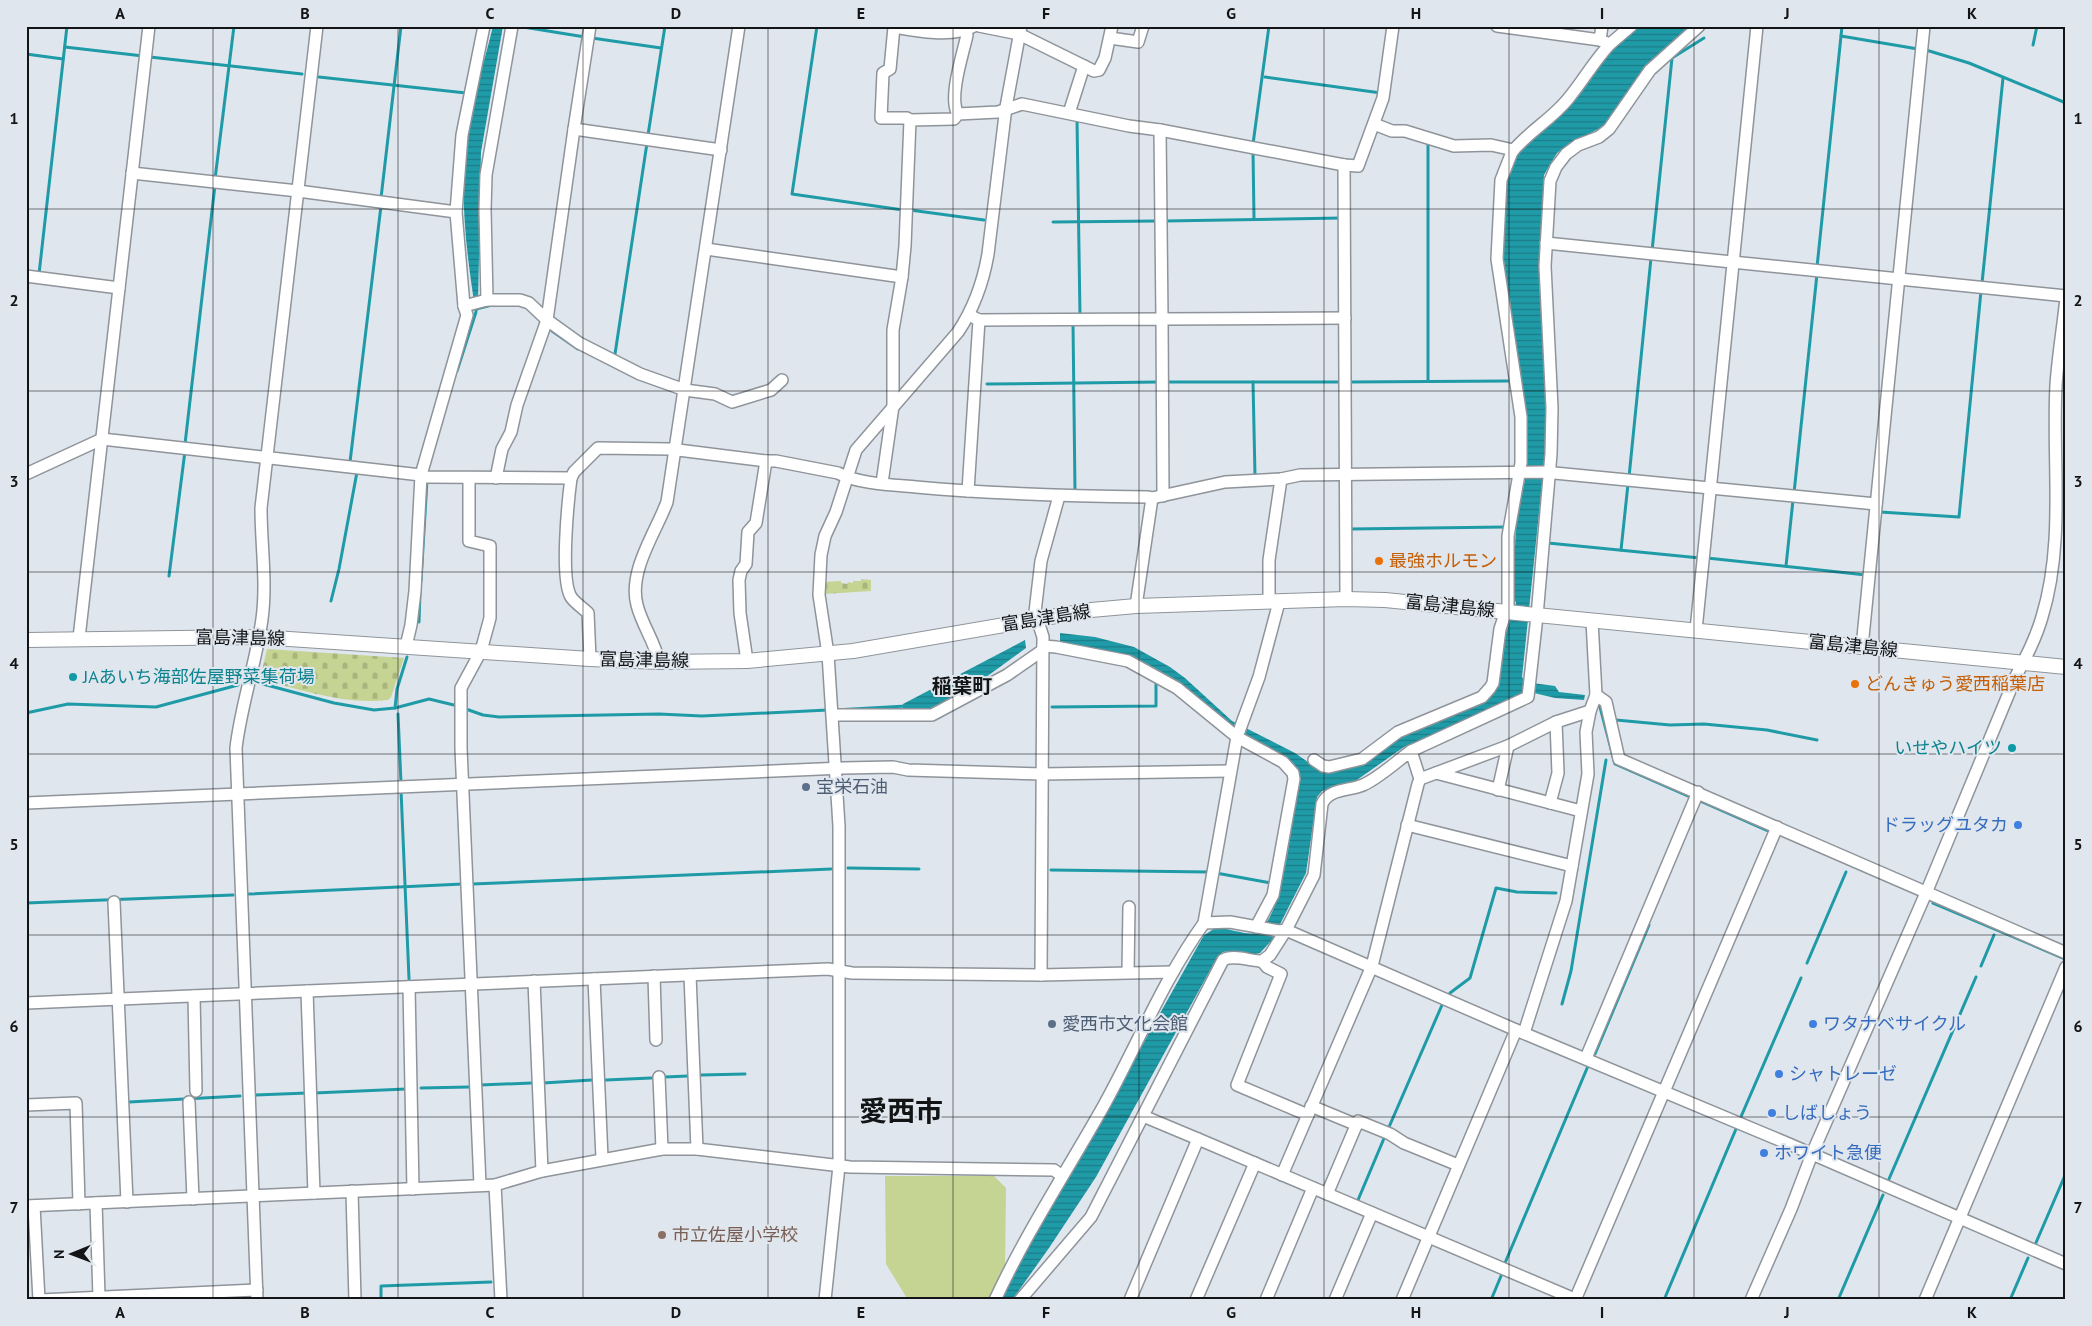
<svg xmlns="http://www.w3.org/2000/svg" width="2092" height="1326" viewBox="0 0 2092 1326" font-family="'PT Sans','Noto Sans JP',sans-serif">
  <defs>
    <pattern id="cemetery-stones" width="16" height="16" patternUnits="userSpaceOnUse" patternTransform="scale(1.25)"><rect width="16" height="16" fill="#c5d492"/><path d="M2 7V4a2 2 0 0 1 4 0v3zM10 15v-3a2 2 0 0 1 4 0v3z" fill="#a8b57d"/></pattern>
    <pattern id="water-rules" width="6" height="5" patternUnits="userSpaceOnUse" patternTransform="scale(1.25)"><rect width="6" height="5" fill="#1f9ba7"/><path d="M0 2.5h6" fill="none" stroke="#1a7d87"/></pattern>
  </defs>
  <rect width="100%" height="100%" fill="#e0e6ed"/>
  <!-- cemetery -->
  <g fill="url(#cemetery-stones)">
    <polygon points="861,579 871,580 871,591 824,594 823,582 841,581 841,583 847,584 848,582 853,583 853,581 861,581"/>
    <path d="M267,649L404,658L391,697L388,700C344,705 302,690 260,679Z"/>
  </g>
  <!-- pitch -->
  <polygon fill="#c5d492" points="885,1176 994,1176 1006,1188 1005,1268 989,1300 908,1300 886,1264"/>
  <!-- water -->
  <g fill="url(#water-rules)">
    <path d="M493,26H503L481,152L478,307L475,308C466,250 459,191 467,133C472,100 485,60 493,26Z"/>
    <path d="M1638,26H1691L1644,67L1633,87L1604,126L1572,143L1557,153L1544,175L1539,280L1545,358L1547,436L1522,677L1525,682L1555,686L1559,692L1585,695L1584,700L1555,698L1534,693L1517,695L1514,700L1404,747L1354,782L1322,791L1317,797L1306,873L1272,940L1260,953L1251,955L1230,951L1223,952L1218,956L1096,1177L1049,1248L1012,1300H999L1204,935C1207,934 1211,930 1214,929C1226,925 1250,939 1259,931C1286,910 1290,820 1299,785V771L1290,760L1229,726L1184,686L1134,657L1060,644V633L1095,637L1134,647L1170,667L1185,678L1232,721L1295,753L1321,771L1330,773L1363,765L1385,748L1405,735L1496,688L1500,677L1505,636L1516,603L1513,596L1516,523L1525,480V413L1503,254L1507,178L1513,162L1527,140L1571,105L1600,60Z"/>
    <polygon points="1025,640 1026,648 967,691 929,709 903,711 903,704"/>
  </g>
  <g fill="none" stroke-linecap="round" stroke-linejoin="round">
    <!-- stream -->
    <g stroke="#1f9ba7" stroke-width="3">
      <polyline points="517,26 585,37"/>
      <polyline points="817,26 792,194 903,210"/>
      <polyline points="1842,26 1841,36 1918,49"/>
      <polyline points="592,38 661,48"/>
      <polyline points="2033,45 2037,26"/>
      <polyline points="65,47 143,56"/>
      <polyline points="1926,50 1969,63 2066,103"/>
      <polyline points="26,54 63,59"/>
      <polyline points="150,57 302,74"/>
      <polyline points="319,77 466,93"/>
      <polyline points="1265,77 1381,93"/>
      <polyline points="1077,119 1080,316"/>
      <polyline points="648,135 665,26"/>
      <polyline points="1428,143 1428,381"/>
      <polyline points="1253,144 1269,26"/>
      <polyline points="1253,150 1254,219"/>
      <polyline points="215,179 234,26"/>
      <polyline points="381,198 401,26"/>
      <polyline points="910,210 984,220"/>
      <polyline points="1165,221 1341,218"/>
      <polyline points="1053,222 1157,221"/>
      <polyline points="1652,251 1672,58 1704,38"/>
      <polyline points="1817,267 1841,36"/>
      <polyline points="39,274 67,26"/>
      <polyline points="1982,283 2003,78"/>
      <polyline points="476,309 492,305"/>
      <polyline points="1073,323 1075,492"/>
      <polyline points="552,331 578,349"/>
      <polyline points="615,354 647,143"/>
      <polyline points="457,371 476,312 476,305"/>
      <polyline points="1166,382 1342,382"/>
      <polyline points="1253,382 1255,476"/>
      <polyline points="1349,382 1508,381"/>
      <polyline points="987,384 1159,382"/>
      <polyline points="185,444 215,185"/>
      <polyline points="350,462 381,206"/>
      <polyline points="1629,477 1651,258"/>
      <polyline points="1794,493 1817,274"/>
      <polyline points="1880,512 1959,517 1981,291"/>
      <polyline points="1350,529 1505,527"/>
      <polyline points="1548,543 1700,558"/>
      <polyline points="1621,550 1628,484"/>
      <polyline points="1707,558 1866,575"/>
      <polyline points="1786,566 1793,500"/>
      <polyline points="169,576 185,451"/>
      <polyline points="421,581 427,480"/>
      <polyline points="331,601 339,569 357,472"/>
      <polyline points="419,622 420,592"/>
      <polyline points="259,683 334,703 374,710 395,708 429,699 458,706"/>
      <polyline points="1052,707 1156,706 1156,682"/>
      <polyline points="1600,707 1615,764 1690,797"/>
      <polyline points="395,708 397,689 407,657"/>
      <polyline points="463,708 483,715 499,717 659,714 702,716 828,710"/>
      <polyline points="835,710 906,706"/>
      <polyline points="26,713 68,704 156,707 238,685"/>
      <polyline points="398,714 401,783"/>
      <polyline points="1616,720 1670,725 1704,724 1767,730 1817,740"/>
      <polyline points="401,790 409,979"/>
      <polyline points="1700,801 1768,831"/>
      <polyline points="848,868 919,869"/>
      <polyline points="1051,870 1209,872"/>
      <polyline points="1216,873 1271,883"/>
      <polyline points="472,884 831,869"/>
      <polyline points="248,894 463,884"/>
      <polyline points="26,903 233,895"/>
      <polyline points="1933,903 2063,958"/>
      <polyline points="1807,963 1846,872"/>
      <polyline points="1981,966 1994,935"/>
      <polyline points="1450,993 1470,978 1496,888 1517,892 1556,893"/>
      <polyline points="1562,1004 1571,971 1606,760"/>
      <polyline points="1595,1054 1649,925"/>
      <polyline points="701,1075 745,1074"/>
      <polyline points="665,1077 688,1076"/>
      <polyline points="606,1080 651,1078"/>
      <polyline points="543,1083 592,1080"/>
      <polyline points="480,1085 532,1083"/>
      <polyline points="421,1088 469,1087"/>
      <polyline points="314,1093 406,1089"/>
      <polyline points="256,1095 307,1093"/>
      <polyline points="129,1102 240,1096"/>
      <polyline points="1740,1119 1801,978"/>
      <polyline points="1389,1127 1442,1005"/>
      <polyline points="1889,1179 1976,977"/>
      <polyline points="1358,1200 1385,1136"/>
      <polyline points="2035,1245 2066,1173"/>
      <polyline points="1505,1263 1588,1066"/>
      <polyline points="381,1300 381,1286 491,1282"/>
      <polyline points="1491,1300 1501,1276"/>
      <polyline points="1664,1300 1736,1129"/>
      <polyline points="1838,1300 1883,1195"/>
      <polyline points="2010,1300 2028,1258"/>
    </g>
    <defs>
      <g id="minor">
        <polyline points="590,26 574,129 721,150"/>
        <polyline points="979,26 1019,34 1094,71 1099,70 1105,58 1112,26"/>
        <polyline points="1497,26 1600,40 1602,26"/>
        <polyline points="1110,38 1138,42 1143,26"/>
        <polyline points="1610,44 1631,26"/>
        <polyline points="1069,113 1084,66"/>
        <path d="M958,114C948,98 963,54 967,35L965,31"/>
        <path d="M910,120L907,118H881L883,73L890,69L894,27C916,31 954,38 974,26"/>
        <path d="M1374,124L1392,131H1405L1454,146L1491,145L1509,149L1512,152C1528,132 1552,119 1568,99C1583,81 1594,61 1610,44L1600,40"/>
        <polyline points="1160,130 1162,319 1345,318"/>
        <polyline points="1344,165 1358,166 1383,98 1393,26"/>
        <polyline points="132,173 298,191 456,212 464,306 487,300 520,300 529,303 547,320 579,343 640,374 685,390 715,394 732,402 771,390 782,380"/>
        <polyline points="456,212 462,135 484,26"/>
        <polyline points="1546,243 2066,296"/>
        <polyline points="706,249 902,277 893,330 893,406 882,483"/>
        <polyline points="26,276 119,288"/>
        <polyline points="902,277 905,246 910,120 954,119 958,114 998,112 1022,104 1129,126 1160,130 1344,165 1346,599"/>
        <polyline points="487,300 485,210 486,175 512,26"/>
        <polyline points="979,320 1162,319 1163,496"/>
        <path d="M26,474L102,439L421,475L425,477L571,478L574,472L598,448L670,449L766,461H776L838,473C858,484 894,485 916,487C993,494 1070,496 1148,497L1152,498L1225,482L1281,479L1300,475L1544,472L1876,504"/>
        <polyline points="469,478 469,541 490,546 490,618 481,651 461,688 461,748 480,1185"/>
        <polyline points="496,478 502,449 511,432 517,405 547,320 574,129"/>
        <path d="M571,478C568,501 560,579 571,597C575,603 583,608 588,613L590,659"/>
        <polyline points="968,491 979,320 973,317"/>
        <polyline points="1269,602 1269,560 1281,479"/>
        <polyline points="1136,606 1152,498"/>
        <polyline points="1696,630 1757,26"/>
        <polyline points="79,638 149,26"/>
        <polyline points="406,646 411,625 415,591 421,475 467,315 464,306"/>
        <polyline points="1043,646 1056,647 1128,661 1177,688 1237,737 1283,762 1293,773 1294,779 1273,895 1256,927"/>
        <polyline points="1862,647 1924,26"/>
        <polyline points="747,661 740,613 739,580 741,571 746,564 748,532 756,523 766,461"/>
        <path d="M659,662C655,642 642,625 637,605C628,571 656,532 667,502L739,26"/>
        <polyline points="1596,695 1606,702 1619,759 2066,953"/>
        <polyline points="833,715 932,715 1007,675 1043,650"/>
        <polyline points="1411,751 1528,697 1537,616 1551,454 1552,408 1545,266 1550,181 1556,167 1566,154 1578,145 1599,137 1609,129 1650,70 1699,26"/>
        <polyline points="1314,760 1323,766 1329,767 1362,759 1398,732 1482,697 1490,688 1493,683 1500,629 1508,605 1508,536 1521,463 1521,417 1497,259 1501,180 1512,152"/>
        <polyline points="1436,773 1581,811"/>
        <polyline points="1498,790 1508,746"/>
        <polyline points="26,803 843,768 893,767 908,770 1042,774 1230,771"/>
        <polyline points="1550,803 1558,773 1556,722"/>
        <polyline points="1407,825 1572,866"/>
        <polyline points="114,902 127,1202"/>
        <polyline points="1204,923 1230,922 1279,931 1286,930 1516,1030 1789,1144 2066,1264"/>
        <polyline points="1262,961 1267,967 1281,974 1237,1085 1308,1115"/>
        <polyline points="1128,972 1129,907"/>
        <polyline points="690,975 697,1149"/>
        <polyline points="1041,975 1043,637 1035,612 1041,561 1059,496"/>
        <polyline points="654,976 656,1040"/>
        <polyline points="594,979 602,1158"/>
        <polyline points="534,981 542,1171"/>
        <polyline points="409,987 413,1189"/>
        <polyline points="307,991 314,1193"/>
        <polyline points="194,996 196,1091"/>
        <polyline points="26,1003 828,969 852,973 1041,975 1173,972"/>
        <polyline points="1524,1033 1566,901 1588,774 1586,732 1590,711"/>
        <polyline points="1586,1058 1698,792"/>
        <polyline points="659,1077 662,1149"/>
        <polyline points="189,1102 193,1199"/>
        <polyline points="26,1105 76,1103 79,1204"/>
        <polyline points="1311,1106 1357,1125"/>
        <polyline points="1143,1116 1198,1139"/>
        <polyline points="1282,1175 1372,966 1418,784 1420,779 1508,746 1556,722 1590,711 1596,695 1592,621"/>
        <polyline points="495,1185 501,1300"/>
        <polyline points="352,1191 355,1300"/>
        <polyline points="1327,1194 1358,1121 1390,1134 1404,1143 1458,1165"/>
        <polyline points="96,1203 99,1297"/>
        <polyline points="26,1206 495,1185 542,1171 662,1149 697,1149 850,1167 1054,1170 1062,1176"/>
        <polyline points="34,1206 39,1300"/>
        <polyline points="40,1300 257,1290"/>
        <path d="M257,1300L236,748C241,705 256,663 262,619C267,582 261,545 261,508L317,26"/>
        <path d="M825,1300L839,1166V826L828,654L819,595L821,555L825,536L836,512L856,450L958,332C974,308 983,283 988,254L1006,107L1021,26"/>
        <path d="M995,1300C1026,1233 1067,1171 1103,1107C1137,1046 1163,980 1204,923L1237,737L1259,677L1279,602"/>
        <path d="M1020,1300L1091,1217L1223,960C1233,954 1250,961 1262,961L1270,955L1286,930L1314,875L1322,804C1329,788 1349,791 1363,785C1379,778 1397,761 1411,751L1420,779"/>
        <polyline points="1130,1300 1198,1139 1577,1300"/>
        <polyline points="1196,1300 1255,1163"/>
        <polyline points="1266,1300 1313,1188"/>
        <polyline points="1335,1300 1372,1213"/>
        <polyline points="1402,1300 1516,1030"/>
        <polyline points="1575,1300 1777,827"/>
        <path d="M1751,1300L1791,1209L1812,1154L1926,893L2016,676C2026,657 2036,638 2042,617C2065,542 2052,462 2056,385C2058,356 2063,327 2066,298"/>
        <polyline points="1925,1300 2066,967"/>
      </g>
      <polyline id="major" points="26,640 259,637 590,659 659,662 747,661 853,651 1091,610 1136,606 1346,599 1385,600 2066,667"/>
    </defs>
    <!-- minor casing -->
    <use href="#minor" stroke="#8e949a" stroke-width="14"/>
    <!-- major casing -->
    <use href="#major" stroke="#8e949a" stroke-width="16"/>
    <!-- minor -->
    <use href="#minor" stroke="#fff" stroke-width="11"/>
    <!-- major -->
    <use href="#major" stroke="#fff" stroke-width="14"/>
  </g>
  <!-- grid -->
  <path fill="none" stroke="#121416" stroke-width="1" stroke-opacity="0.55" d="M213,26V1300M398,26V1300M583,26V1300M768,26V1300M953,26V1300M1139,26V1300M1324,26V1300M1509,26V1300M1694,26V1300M1879,26V1300M26,209H2066M26,391H2066M26,572H2066M26,754H2066M26,935H2066M26,1117H2066"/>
  <!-- markers -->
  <g fill="#e8710a" stroke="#e0e6ed" stroke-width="2">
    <circle cx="1379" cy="561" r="5"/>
    <circle cx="1855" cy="684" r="5"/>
  </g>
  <g fill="#0f9aa8" stroke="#e0e6ed" stroke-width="2">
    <circle cx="73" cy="677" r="5"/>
    <circle cx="2012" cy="748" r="5"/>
  </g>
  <g fill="#5c6f8a" stroke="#e0e6ed" stroke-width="2">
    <circle cx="806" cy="787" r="5"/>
    <circle cx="1052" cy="1024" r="5"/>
  </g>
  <g fill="#3f7fe0" stroke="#e0e6ed" stroke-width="2">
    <circle cx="2018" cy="825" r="5"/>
    <circle cx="1813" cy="1024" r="5"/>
    <circle cx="1779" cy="1074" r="5"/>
    <circle cx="1772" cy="1113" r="5"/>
    <circle cx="1764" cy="1153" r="5"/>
  </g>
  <circle fill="#8d6e63" stroke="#e0e6ed" stroke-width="2" cx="662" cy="1235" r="5"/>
  <g text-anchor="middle" stroke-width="4" stroke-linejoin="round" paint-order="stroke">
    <!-- food labels -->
    <g font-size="18" fill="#c56008" stroke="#e0e6ed" text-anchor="start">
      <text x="1389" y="567">最強ホルモン</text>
      <text x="1865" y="690">どんきゅう愛西稲葉店</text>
    </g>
    <!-- street labels -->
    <g font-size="18" fill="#121416" stroke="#e0e6ed">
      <text transform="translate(1450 606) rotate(6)" y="6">富島津島線</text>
      <text transform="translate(1046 618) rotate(-9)" y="6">富島津島線</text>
      <text transform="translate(240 638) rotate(1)" y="6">富島津島線</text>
      <text transform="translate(1853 646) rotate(6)" y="6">富島津島線</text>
      <text transform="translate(644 660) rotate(1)" y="6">富島津島線</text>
    </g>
    <!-- culture labels -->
    <g font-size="18" fill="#0d838f" stroke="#e0e6ed" text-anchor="start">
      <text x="83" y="683">JAあいち海部佐屋野菜集荷場</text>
      <text x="2002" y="754" text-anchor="end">いせやハイツ</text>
    </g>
    <!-- service labels -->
    <g font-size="18" fill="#4e5e75" stroke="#e0e6ed" text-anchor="start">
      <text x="816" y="793">宝栄石油</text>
      <text x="1062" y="1030">愛西市文化会館</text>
    </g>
    <!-- shop labels -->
    <g font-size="18" fill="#366cbe" stroke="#e0e6ed" text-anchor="start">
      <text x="2008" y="831" text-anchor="end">ドラッグユタカ</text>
      <text x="1823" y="1030">ワタナベサイクル</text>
      <text x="1789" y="1080">シャトレーゼ</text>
      <text x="1782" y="1119">しばしょう</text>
      <text x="1774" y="1159">ホワイト急便</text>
    </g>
    <!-- education labels -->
    <g font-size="18" fill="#785e54" stroke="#e0e6ed" text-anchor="start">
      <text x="672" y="1241">市立佐屋小学校</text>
    </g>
    <!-- quarter labels -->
    <g font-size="20" font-weight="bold" fill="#121416" stroke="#e0e6ed">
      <text x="962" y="693">稲葉町</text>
    </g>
    <!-- town labels -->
    <g font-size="28" font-weight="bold" fill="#121416" stroke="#e0e6ed">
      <text x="901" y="1121">愛西市</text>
    </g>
  </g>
  <!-- border -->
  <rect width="2092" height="1326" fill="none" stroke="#e0e6ed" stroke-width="55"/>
  <!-- north arrow -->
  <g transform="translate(72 1254) rotate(269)" stroke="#e0e6ed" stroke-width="4" paint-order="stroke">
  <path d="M0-4L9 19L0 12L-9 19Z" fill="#121416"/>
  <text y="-8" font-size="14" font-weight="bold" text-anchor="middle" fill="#121416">N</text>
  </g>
  <rect x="28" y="28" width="2036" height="1270" fill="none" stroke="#121416" stroke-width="2"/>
  <g font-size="16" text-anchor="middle" font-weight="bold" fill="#121416">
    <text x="120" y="19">A</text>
    <text x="305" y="19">B</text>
    <text x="490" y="19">C</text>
    <text x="676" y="19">D</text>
    <text x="861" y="19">E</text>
    <text x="1046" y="19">F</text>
    <text x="1231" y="19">G</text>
    <text x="1416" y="19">H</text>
    <text x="1602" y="19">I</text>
    <text x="1787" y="19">J</text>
    <text x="1972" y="19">K</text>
    <text x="14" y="124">1</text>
    <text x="2078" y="124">1</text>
    <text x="14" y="306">2</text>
    <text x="2078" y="306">2</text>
    <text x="14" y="487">3</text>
    <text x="2078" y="487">3</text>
    <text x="14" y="669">4</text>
    <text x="2078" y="669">4</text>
    <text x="14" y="850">5</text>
    <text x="2078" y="850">5</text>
    <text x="14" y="1032">6</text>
    <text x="2078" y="1032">6</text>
    <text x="14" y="1213">7</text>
    <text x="2078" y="1213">7</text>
    <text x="120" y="1318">A</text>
    <text x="305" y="1318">B</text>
    <text x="490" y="1318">C</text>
    <text x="676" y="1318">D</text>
    <text x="861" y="1318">E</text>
    <text x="1046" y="1318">F</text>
    <text x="1231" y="1318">G</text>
    <text x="1416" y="1318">H</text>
    <text x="1602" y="1318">I</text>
    <text x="1787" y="1318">J</text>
    <text x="1972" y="1318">K</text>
  </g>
</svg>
